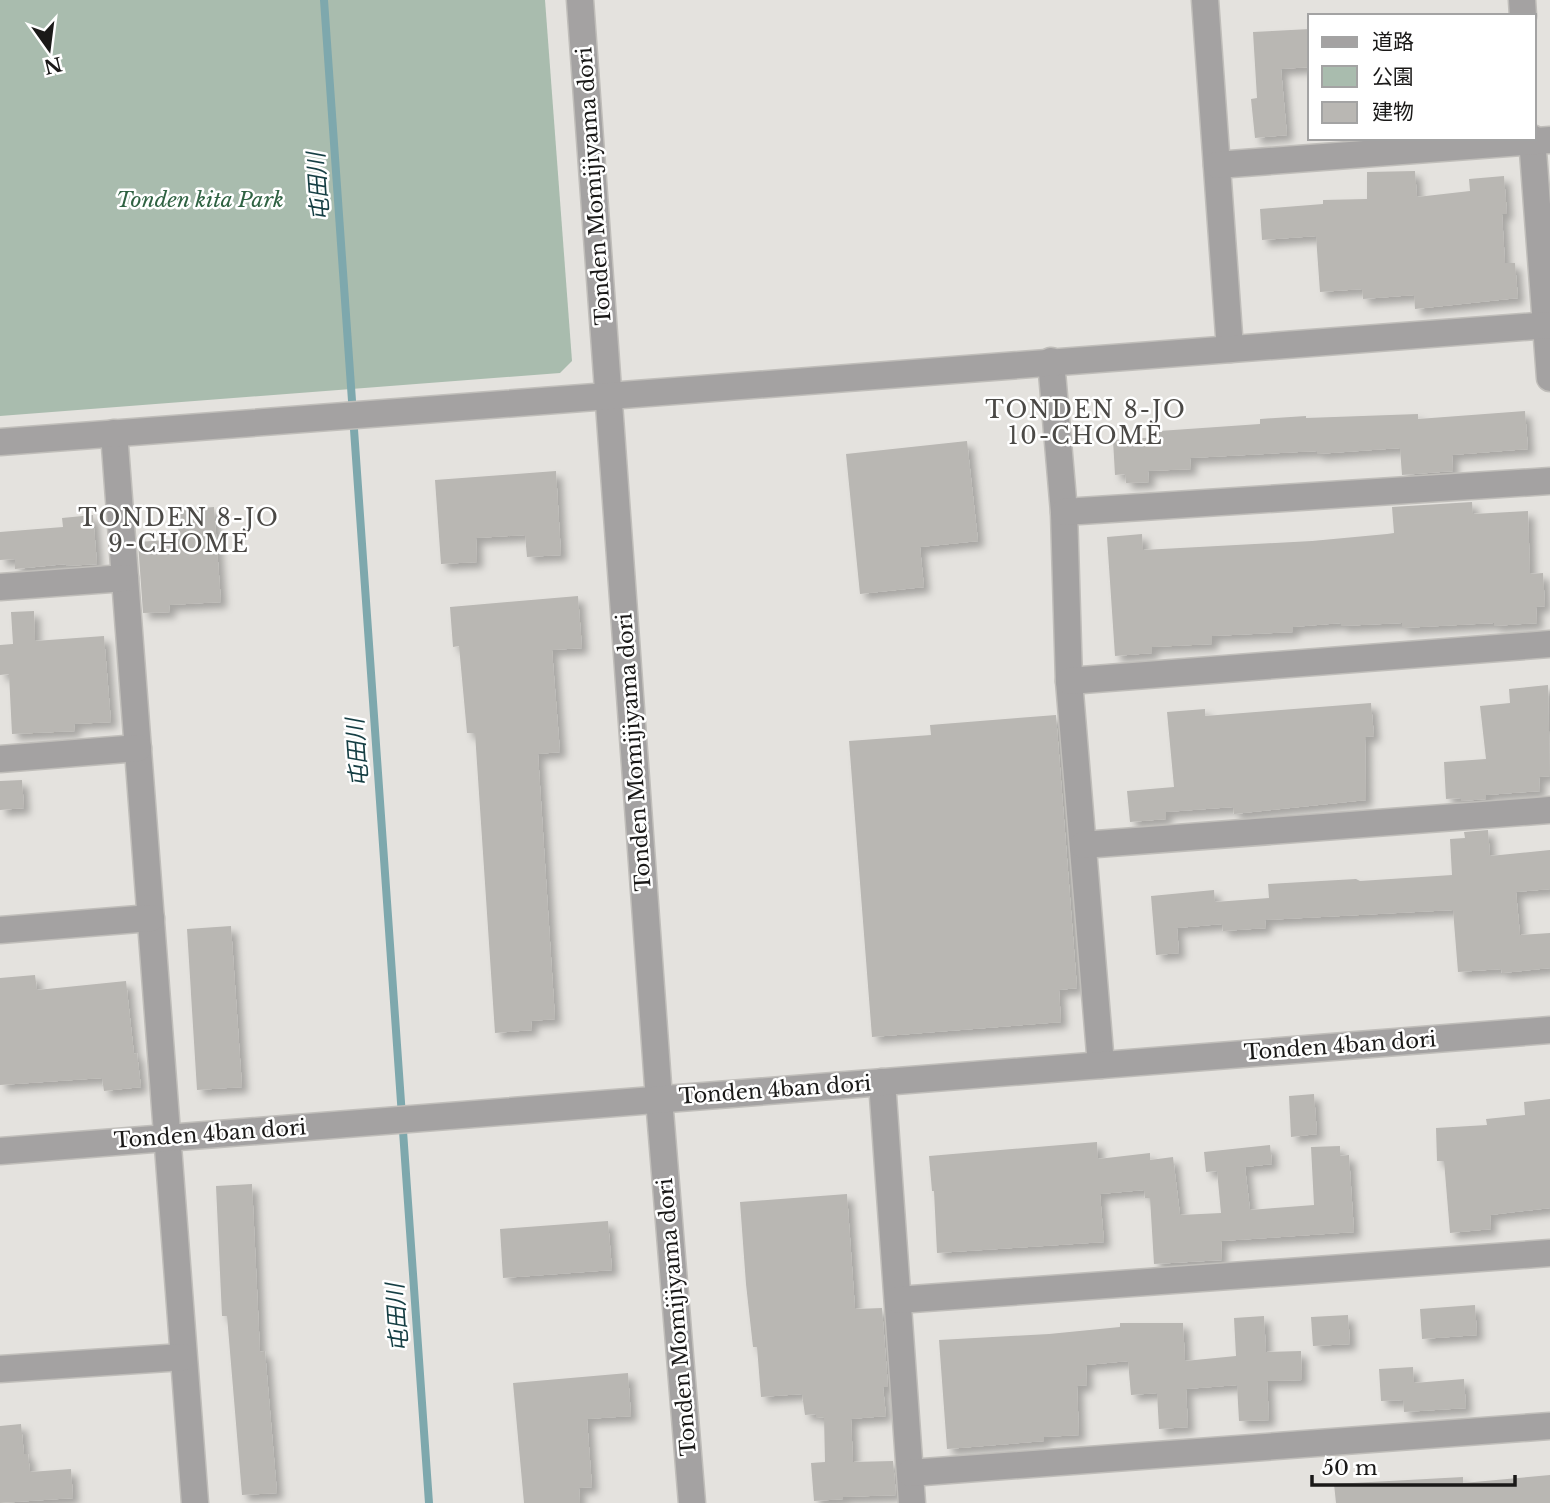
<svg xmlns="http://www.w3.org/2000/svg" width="1550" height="1503" viewBox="0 0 1550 1503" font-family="'Libre Baskerville','Noto Sans JP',serif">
  <defs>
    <filter id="shadow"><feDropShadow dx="6" dy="6" stdDeviation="3.5" flood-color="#0004"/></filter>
  </defs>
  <rect width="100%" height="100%" fill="#e4e2de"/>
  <!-- green -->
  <polygon fill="#a9bcae" points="0,0 545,0 572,361 560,373 0,416"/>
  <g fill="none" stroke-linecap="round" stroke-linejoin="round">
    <!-- stream -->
    <polyline stroke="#7ea8ad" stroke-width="8" points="324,0 429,1503"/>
  </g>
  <!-- building -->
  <g fill="#b9b7b3" filter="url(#shadow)">
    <polygon points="1310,29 1310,67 1281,69 1287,135 1255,138 1251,99 1257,98 1253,32"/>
    <polygon points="1415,171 1417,197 1470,191 1469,179 1504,176 1507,214 1502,214 1505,263 1515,263 1518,298 1415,309 1414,295 1363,299 1362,289 1320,292 1316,236 1262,240 1260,209 1323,204 1323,200 1367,199 1367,172"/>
    <polygon points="1525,411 1528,449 1452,455 1453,471 1402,475 1400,448 1317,454 1317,451 1190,458 1191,469 1148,471 1149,482 1126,483 1125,474 1115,475 1113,440 1159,437 1159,431 1260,424 1260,419 1306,416 1306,418 1418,414 1418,419"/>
    <polygon points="967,441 978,541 920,547 924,587 860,594 846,454"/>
    <polygon points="556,471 561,555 527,557 525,535 476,538 477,562 441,564 435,480"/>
    <polygon points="1472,502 1473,514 1528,511 1530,574 1543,573 1545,606 1536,607 1537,623 1494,626 1494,623 1402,628 1402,623 1341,626 1341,623 1293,627 1293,632 1212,636 1212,644 1152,647 1152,653 1115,656 1107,537 1142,534 1143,550 1312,541 1387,534 1394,533 1392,507"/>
    <polygon points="214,507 221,602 169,605 170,612 143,613 138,542 179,539 177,510"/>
    <polygon points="93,515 97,564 66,566 66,564 15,569 15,559 0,560 0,532 63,527 62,518"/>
    <polygon points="578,596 582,648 552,650 560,752 538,754 555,1019 531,1021 532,1030 495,1033 475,733 467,733 459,646 453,647 450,607"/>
    <polygon points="34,611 35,641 104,636 111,722 74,724 75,731 12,734 9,674 0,675 0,645 13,644 11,612"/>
    <polygon points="1548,685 1550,776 1539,777 1540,791 1486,795 1486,799 1461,801 1461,798 1446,799 1444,762 1486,759 1480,706 1510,703 1509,689"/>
    <polygon points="1371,703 1374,736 1365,737 1366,800 1234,814 1233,807 1166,812 1166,819 1130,822 1127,791 1174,787 1167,712 1205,709 1205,716"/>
    <polygon points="1056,715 1077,988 1059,990 1061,1022 872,1037 849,741 931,735 930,725"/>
    <polygon points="22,780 24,808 0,810 0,781"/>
    <polygon points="1488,830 1490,856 1550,850 1550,889 1516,892 1520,935 1550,933 1550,968 1502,973 1501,969 1458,972 1453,910 1265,920 1266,928 1223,931 1222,924 1177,928 1179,953 1156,955 1151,896 1214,890 1215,902 1269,898 1268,884 1356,879 1360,881 1452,875 1450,839 1465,838 1464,832"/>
    <polygon points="231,926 242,1087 197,1090 187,929"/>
    <polygon points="35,975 37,990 126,981 134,1054 137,1053 141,1087 104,1091 102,1078 0,1085 0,978"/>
    <polygon points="1314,1094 1317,1134 1291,1137 1289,1096"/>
    <polygon points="1550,1099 1550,1208 1490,1215 1491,1229 1450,1233 1444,1161 1437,1161 1436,1128 1487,1125 1486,1119 1525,1115 1524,1102"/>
    <polygon points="1097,1142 1098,1159 1150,1153 1150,1160 1173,1157 1180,1215 1221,1213 1217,1171 1206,1172 1204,1152 1270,1145 1272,1164 1245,1167 1250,1210 1314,1205 1311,1147 1340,1146 1340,1156 1349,1155 1354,1232 1221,1241 1222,1260 1154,1264 1150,1198 1145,1198 1144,1190 1100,1194 1104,1242 937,1253 934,1191 932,1191 929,1156"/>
    <polygon points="252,1184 260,1352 265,1351 277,1493 242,1495 227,1316 222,1316 216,1186"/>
    <polygon points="847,1194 855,1309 882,1308 888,1387 883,1387 886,1416 851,1419 853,1462 893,1461 896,1495 843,1497 843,1499 814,1501 811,1463 825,1462 824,1417 816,1418 816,1414 805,1415 802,1394 761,1397 757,1347 753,1347 746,1284 740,1202"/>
    <polygon points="608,1221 612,1270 503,1278 500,1229"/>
    <polygon points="1475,1305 1477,1335 1422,1339 1420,1309"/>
    <polygon points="1348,1315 1350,1344 1313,1346 1311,1317"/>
    <polygon points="1264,1316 1266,1352 1301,1351 1302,1380 1267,1381 1269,1420 1239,1421 1237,1385 1186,1389 1188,1427 1159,1429 1157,1393 1131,1395 1128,1361 1086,1365 1087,1385 1077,1386 1079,1435 1044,1437 1044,1441 947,1449 939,1340 1049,1334 1120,1327 1120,1323 1183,1323 1185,1361 1236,1356 1234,1318"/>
    <polygon points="1413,1367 1414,1383 1464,1379 1466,1408 1404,1412 1403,1400 1381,1401 1379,1369"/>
    <polygon points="628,1373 631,1416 587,1419 592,1487 579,1488 580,1503 524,1503 513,1383"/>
    <polygon points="21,1424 24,1454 28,1454 30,1472 71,1469 73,1498 0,1503 0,1426"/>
    <polygon points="1550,1475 1550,1503 1336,1503 1334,1484 1463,1477 1463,1483"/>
  </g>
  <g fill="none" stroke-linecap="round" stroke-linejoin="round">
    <defs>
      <g id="minor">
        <polyline points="580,0 659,1099 692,1503"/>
        <polyline points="1205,0 1230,349"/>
        <polyline points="1522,0 1523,16"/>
        <polyline points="1532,138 1550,378"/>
        <polyline points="1217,165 1550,140"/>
        <polyline points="1051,361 1064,512 1069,681 1101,1065"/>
        <polyline points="114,433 195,1503"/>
        <polyline points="0,442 1550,325"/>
        <polyline points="1064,512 1550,481"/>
        <polyline points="0,587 125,578"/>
        <polyline points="1069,681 1550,644"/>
        <polyline points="0,759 138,748"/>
        <polyline points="1083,845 1550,810"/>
        <polyline points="0,930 151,918"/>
        <polyline points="882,1082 912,1503"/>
        <polyline points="0,1151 1550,1030"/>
        <polyline points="898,1300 1550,1253"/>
        <polyline points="0,1369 183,1357"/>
        <polyline points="910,1473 1550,1426"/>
      </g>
    </defs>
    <!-- minor casing -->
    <use href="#minor" stroke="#c0beba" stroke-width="29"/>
    <!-- minor -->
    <use href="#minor" stroke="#a4a2a2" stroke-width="26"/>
  </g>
  <g text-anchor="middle" stroke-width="5" stroke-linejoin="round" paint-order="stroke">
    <!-- street labels -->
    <g font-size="21" fill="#1a1918" stroke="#fff">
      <text transform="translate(594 186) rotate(-94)" y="7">Tonden Momijiyama dori</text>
      <text transform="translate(634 752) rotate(-94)" y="7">Tonden Momijiyama dori</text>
      <text transform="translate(1340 1046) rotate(-4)" y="7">Tonden 4ban dori</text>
      <text transform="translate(775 1090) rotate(-4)" y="7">Tonden 4ban dori</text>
      <text transform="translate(210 1134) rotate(-4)" y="7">Tonden 4ban dori</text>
      <text transform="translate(677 1317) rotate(-95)" y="7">Tonden Momijiyama dori</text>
    </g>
    <!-- park labels -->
    <g font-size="21" font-style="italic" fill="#2f6242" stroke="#fff">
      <text x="200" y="207">Tonden kita Park</text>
    </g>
    <!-- water labels -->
    <g font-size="23" font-style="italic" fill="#153e43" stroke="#fff">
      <text transform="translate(318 187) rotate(-94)" y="8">屯田川</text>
      <text transform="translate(357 753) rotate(-94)" y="8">屯田川</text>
      <text transform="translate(397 1318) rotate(-94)" y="8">屯田川</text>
    </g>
    <!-- neighbourhood labels -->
    <g font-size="23" letter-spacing="2" fill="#4b4946" stroke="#fff">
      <text x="1086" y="418">TONDEN 8-JO<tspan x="1086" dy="26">10-CHOME</tspan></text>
      <text x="179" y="526">TONDEN 8-JO<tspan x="179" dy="26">9-CHOME</tspan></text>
    </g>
  </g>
  <!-- legend -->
  <rect x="1308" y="14" width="228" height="126" fill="#ffffff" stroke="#a3a3a3" stroke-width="2"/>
  <rect x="1322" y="37" width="35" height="10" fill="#a4a2a2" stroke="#a3a3a3" stroke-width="2"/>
  <text x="1372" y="49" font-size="21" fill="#1a1918">道路</text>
  <rect x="1322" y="66" width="35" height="21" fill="#a9bcae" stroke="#a3a3a3" stroke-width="2"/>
  <text x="1372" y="84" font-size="21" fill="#1a1918">公園</text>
  <rect x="1322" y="102" width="35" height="21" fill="#b9b7b3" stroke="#a3a3a3" stroke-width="2"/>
  <text x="1372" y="119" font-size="21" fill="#1a1918">建物</text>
  <!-- north arrow -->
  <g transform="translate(49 49) rotate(166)" stroke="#ffffff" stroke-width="5" paint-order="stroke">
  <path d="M0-5L12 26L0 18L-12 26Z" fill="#1a1918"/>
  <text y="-10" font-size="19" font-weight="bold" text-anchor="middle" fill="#1a1918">N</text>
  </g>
  <!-- scale -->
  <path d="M1312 1475v10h203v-10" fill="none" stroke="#1a1918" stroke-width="3.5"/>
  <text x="1322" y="1475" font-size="21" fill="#1a1918" stroke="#ffffff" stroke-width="5" paint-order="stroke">50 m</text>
</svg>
